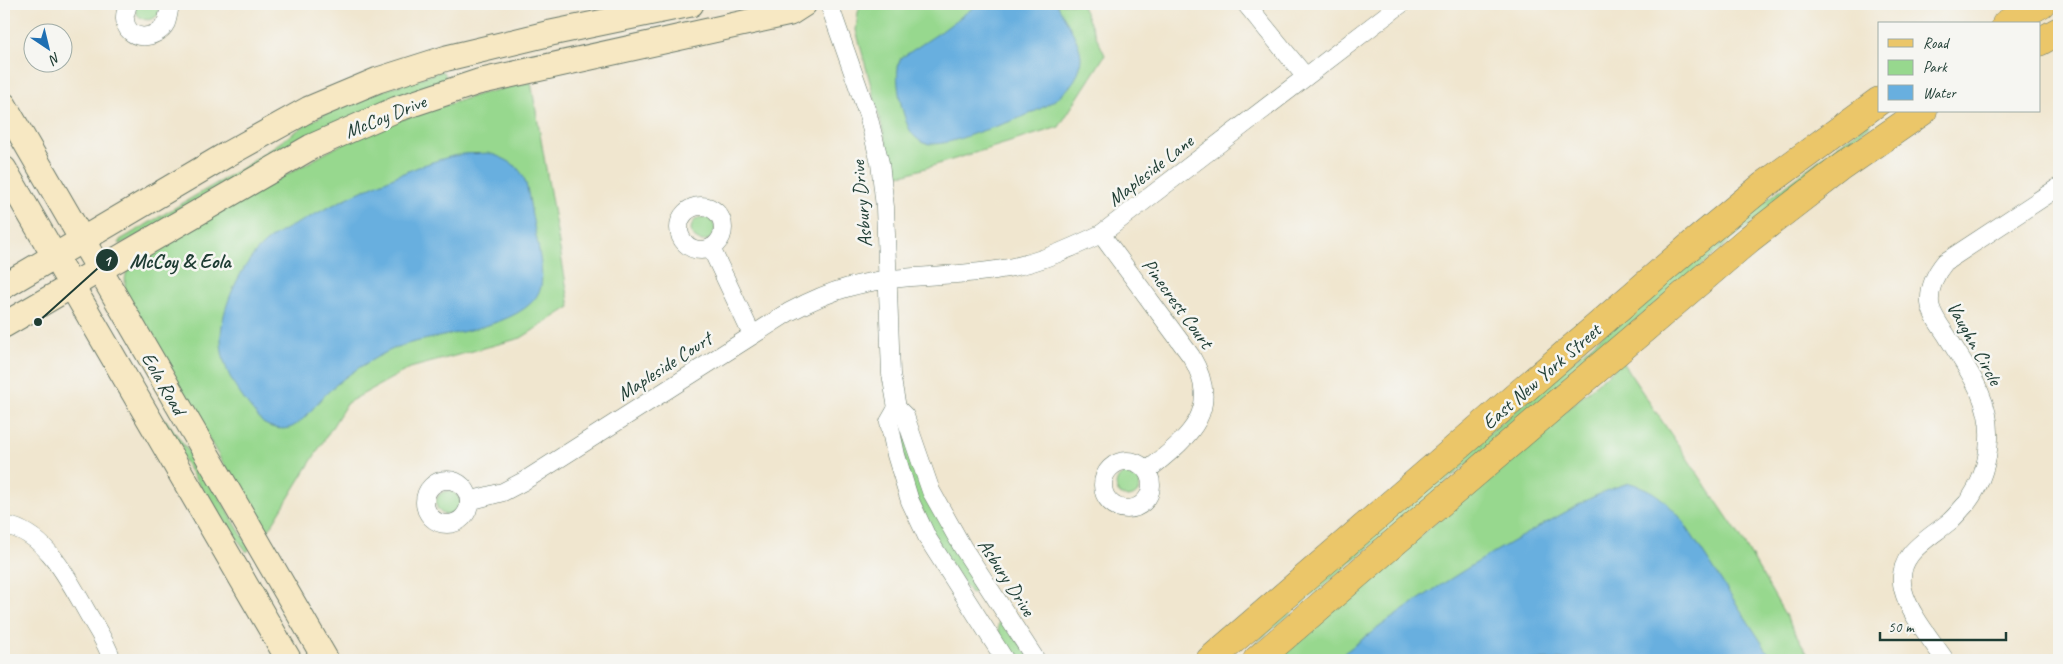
<svg xmlns="http://www.w3.org/2000/svg" width="2063" height="664" viewBox="0 0 2063 664" font-family="Caveat,sans-serif">
  <rect width="100%" height="100%" fill="#f6f6f2"/>
  <filter id="ink" filterUnits="userSpaceOnUse"><feTurbulence type="fractalNoise" baseFrequency=".02" numOctaves="2"/><feDisplacementMap in="SourceGraphic" scale="10" xChannelSelector="R" yChannelSelector="G"/><feConvolveMatrix kernelMatrix="1 2 1 2 8 2 1 2 1" color-interpolation-filters="sRGB"/></filter>
  <filter id="wash" filterUnits="userSpaceOnUse"><feTurbulence type="fractalNoise" baseFrequency=".0096" numOctaves="4" result="noise"/><feDisplacementMap in="SourceGraphic" scale="20" xChannelSelector="R" yChannelSelector="G"/><feGaussianBlur stdDeviation="1.12" result="paint"/><feColorMatrix in="noise" values="0 0 0 0 0 0 0 0 0 0 0 0 0 0 0 0 0 1.4 0 .05"/><feComposite in="paint" operator="in"/></filter>
  <g filter="url(#wash)">
    <rect width="100%" height="100%" fill="#f0e6cf"/>
    <!-- green -->
    <g fill="#97d88e" stroke="#5b8a61">
      <path d="M135,4H161C161,26 133,24 135,4Z"/>
      <polygon points="862,4 1081,4 1105,55 1059,127 906,174 895,175 856,30 858,12"/>
      <polygon points="442,71 445,74 446,77 443,81 121,244 119,243 120,240 246,166 305,125 345,103"/>
      <path d="M531,82L570,307L521,338L410,368L347,403L265,536L125,294C125,276 124,269 138,257L342,144L390,123L480,94Z"/>
      <polygon points="1869,122 1871,125 1736,236 1247,651 1312,586 1700,251"/>
      <circle cx="703" cy="229" r="12"/>
      <polygon points="1622,362 1740,536 1811,660 1275,660"/>
      <polygon points="895,416 980,587 978,592 971,593 946,559 910,484"/>
      <polygon points="165,419 209,479 250,549 247,552 208,500 161,422"/>
      <circle cx="1128" cy="485" r="12"/>
      <circle cx="448" cy="503" r="12"/>
      <path d="M1004,621L1031,660H1019C1011,650 994,635 999,622Z"/>
    </g>
    <!-- water -->
    <g fill="#68afdf" stroke="#44768a">
      <path d="M978,4H1057C1064,18 1082,44 1081,59C1079,103 1014,120 982,131C963,137 943,147 923,143C919,140 914,137 911,132C902,117 892,73 901,58L942,31Z"/>
      <path d="M489,153C528,166 525,178 532,215C535,233 546,274 540,290C525,328 438,334 404,345C388,350 374,359 360,367C348,375 337,383 327,393C316,403 306,420 292,427C282,431 271,428 263,423C224,378 208,347 233,289C241,272 251,255 265,243C278,232 294,225 308,218C327,208 346,198 366,189C397,176 429,160 463,154C471,153 481,154 489,153Z"/>
      <path d="M1630,483C1655,490 1663,499 1680,517L1773,660H1335C1403,607 1478,559 1555,518C1579,505 1603,489 1630,483Z"/>
    </g>
  </g>
  <g filter="url(#ink)">
    <g fill="none" stroke-linecap="round" stroke-linejoin="round">
      <defs>
        <g id="street">
          <path d="M128,4C127,9 124,15 125,19C126,42 157,41 166,23C168,18 169,10 170,4"/>
          <polyline points="829,4 868,115 880,163 885,207 891,374 897,408 905,416 931,491 963,548 1036,660"/>
          <polyline points="1246,4 1305,76"/>
          <circle cx="701" cy="228" r="22"/>
          <path d="M1101,234L1191,356C1224,412 1187,438 1147,471"/>
          <polyline points="711,248 752,335"/>
          <polyline points="897,408 889,422 896,455 910,501 928,539 1005,660"/>
          <circle cx="1127" cy="485" r="24"/>
          <circle cx="447" cy="502" r="22"/>
          <path d="M469,501L503,492L524,481L789,312C808,302 827,293 849,287C899,273 956,278 1008,268C1041,262 1071,248 1101,234L1401,4"/>
          <path d="M4,525C46,532 68,579 87,612C96,628 107,643 112,660"/>
          <path d="M1945,660C1931,639 1909,614 1903,589C1895,555 1927,540 1949,522C1955,517 1961,509 1967,503C1981,485 1988,461 1989,439C1991,399 1967,369 1947,336C1941,327 1931,314 1930,303C1929,287 1935,274 1945,262L2059,187"/>
        </g>
        <g id="secondary">
          <polyline points="4,105 326,660"/>
          <polyline points="4,169 289,660"/>
          <polyline points="4,286 226,155 309,109 378,80 447,58 551,33 691,4"/>
          <polyline points="4,325 311,147 397,109 478,82 790,13 804,4"/>
        </g>
        <g id="primary">
          <polyline points="2006,24 2041,4"/>
          <polyline points="2039,42 2059,31"/>
          <polyline points="1210,660 1694,243 1763,186 1879,101"/>
          <polyline points="1257,660 1749,239 1842,167 1923,111"/>
        </g>
      </defs>
      <!-- street casing -->
      <use href="#street" stroke="#68786a" stroke-width="19"/>
      <!-- secondary casing -->
      <use href="#secondary" stroke="#68786a" stroke-width="27"/>
      <!-- primary casing -->
      <use href="#primary" stroke="#68786a" stroke-width="29"/>
      <!-- street -->
      <use href="#street" stroke="#fff" stroke-width="18"/>
      <!-- secondary -->
      <use href="#secondary" stroke="#f7e8c3" stroke-width="25"/>
      <!-- primary -->
      <use href="#primary" stroke="#ebc669" stroke-width="28"/>
    </g>
  </g>
  <g text-anchor="middle" stroke-width="5" stroke-linejoin="round" paint-order="stroke">
    <!-- street labels -->
    <g font-size="20" fill="#1f3d34" stroke="#f6f6f2">
      <text transform="translate(385 116) rotate(-22)" y="7">McCoy Drive</text>
      <text transform="translate(1150 170) rotate(-38)" y="7">Mapleside Lane</text>
      <text transform="translate(861 204) rotate(-95)" y="7">Asbury Drive</text>
      <text transform="translate(1178 303) rotate(54)" y="7">Pinecrest Court</text>
      <text transform="translate(1975 343) rotate(61)" y="7">Vaughn Circle</text>
      <text transform="translate(664 366) rotate(-33)" y="7">Mapleside Court</text>
      <text transform="translate(1541 376) rotate(-41)" y="7">East New York Street</text>
      <text transform="translate(164 383) rotate(60)" y="7">Eola Road</text>
      <text transform="translate(1007 577) rotate(57)" y="7">Asbury Drive</text>
    </g>
  </g>
  <!-- callouts -->
  <path fill="none" stroke="#1f3d34" stroke-width="2" d="M38 322L107 260"/>
  <g fill="#1f3d34" stroke="#f6f6f2" stroke-width="2">
    <circle cx="38" cy="322" r="5"/>
    <circle cx="107" cy="260" r="12"/>
  </g>
  <g font-size="15" text-anchor="middle" font-weight="bold" fill="#fff">
    <text x="107" y="266">1</text>
  </g>
  <g font-size="21" text-anchor="middle" font-weight="bold" fill="#1f3d34" stroke="#f6f6f2" stroke-width="5" stroke-linejoin="round" paint-order="stroke">
    <text x="180" y="268">McCoy &amp; Eola</text>
  </g>
  <!-- margin -->
  <rect width="2063" height="664" fill="none" stroke="#f6f6f2" stroke-width="20"/>
  <!-- legend -->
  <rect x="1878" y="22" width="162" height="90" fill="#f6f6f2" stroke="#a0aca6"/>
  <rect x="1888" y="39" width="25" height="8" fill="#ebc669" stroke="#a0aca6"/>
  <text x="1923" y="48" font-size="15" fill="#1f3d34">Road</text>
  <rect x="1888" y="60" width="25" height="15" fill="#97d88e" stroke="#a0aca6"/>
  <text x="1923" y="72" font-size="15" fill="#1f3d34">Park</text>
  <rect x="1888" y="85" width="25" height="15" fill="#68afdf" stroke="#a0aca6"/>
  <text x="1923" y="98" font-size="15" fill="#1f3d34">Water</text>
  <!-- north arrow -->
  <g transform="translate(48 48) rotate(145)"><circle r="24" fill="#f6f6f2" stroke="#a0aca6"/>
  <path d="M0-4L9 19L0 12L-9 19Z" fill="#1f6fb2"/>
  <text y="-8" font-size="14" font-weight="bold" text-anchor="middle" fill="#1f3d34">N</text>
  </g>
  <!-- scale -->
  <path d="M1880 632v8h126v-8" fill="none" stroke="#1f3d34" stroke-width="2.5"/>
  <text x="1888" y="632" font-size="15" fill="#1f3d34" stroke="#f6f6f2" stroke-width="4" paint-order="stroke">50 m</text>
</svg>
